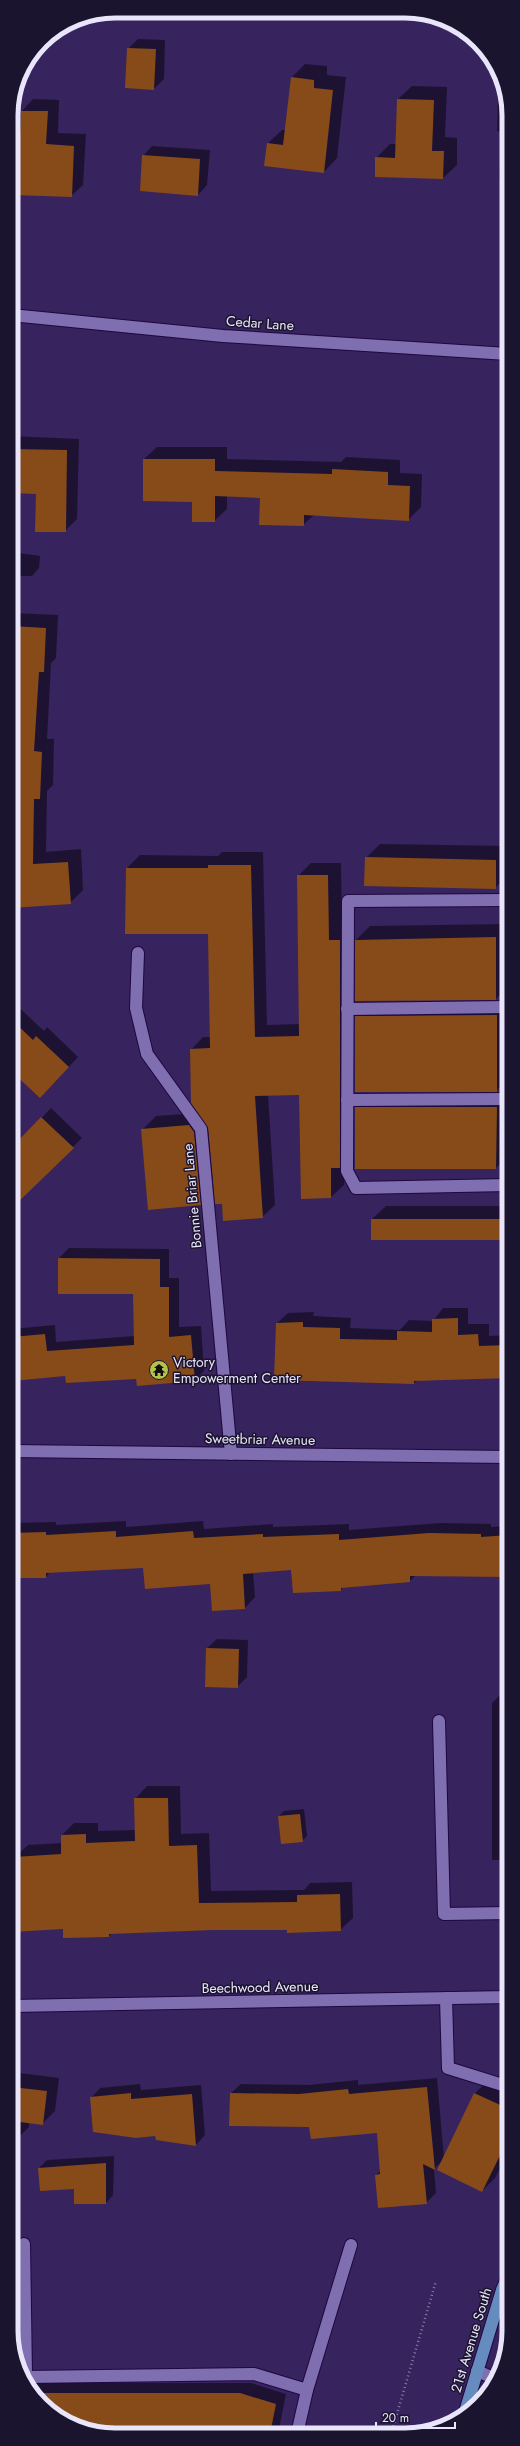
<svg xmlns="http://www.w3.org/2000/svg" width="520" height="2446" viewBox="0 0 520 2446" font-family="Jost,sans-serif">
  <rect width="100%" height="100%" fill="#37235e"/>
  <!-- shadow -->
  <g fill="#0007">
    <polygon points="138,39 165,40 164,79 154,89 128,49"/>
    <polygon points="305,64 327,66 327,75 346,77 337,158 324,172 268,143 282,130 286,130 292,77"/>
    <polygon points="412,86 447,87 445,137 457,138 457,165 443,178 376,158 390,144 396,144 398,99"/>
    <polygon points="504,93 508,101 508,179 499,179 501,132 497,131 498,99"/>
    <polygon points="33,99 59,100 58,133 86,134 83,185 71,196 16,157 11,157 11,121 21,121 22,111"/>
    <polygon points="152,146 210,150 207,185 198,195 143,156"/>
    <polygon points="11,436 79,439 77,519 65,531 37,493 11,492"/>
    <polygon points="157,447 227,447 227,459 341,462 346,457 400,460 400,473 422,474 421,507 408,520 314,515 303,525 261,497 227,496 227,509 214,521 144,459"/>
    <polygon points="508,485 508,522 506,523 503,490"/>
    <polygon points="11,543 20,543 19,553 40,556 39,568 32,576 11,576"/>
    <polygon points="11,613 58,615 56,658 51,663 47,739 54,739 53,785 47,791 46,852 81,849 83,890 70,903 11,907"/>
    <polygon points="380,844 508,846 508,875 495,888 366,858"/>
    <polygon points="222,852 263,852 267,1025 300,1024 298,876 311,863 341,863 342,928 353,928 344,1185 331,1197 300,1094 268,1095 275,1205 262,1217 223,1203 215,1189 200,1204 142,1130 156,1116 199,1113 191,1050 203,1037 211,1037 209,933 126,933 127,868 140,855 218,856"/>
    <polygon points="508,924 508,986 496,999 356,940 370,926"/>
    <polygon points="11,1000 44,1031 47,1027 78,1057 50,1087 11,1069"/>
    <polygon points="508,1001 508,1078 496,1091 356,1017 370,1003"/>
    <polygon points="508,1093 508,1156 496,1168 356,1108 369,1094"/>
    <polygon points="51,1108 82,1138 12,1207 12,1149"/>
    <polygon points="386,1206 508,1206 508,1239 372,1239 372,1219"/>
    <polygon points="69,1248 169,1249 169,1278 179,1278 179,1327 201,1326 204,1371 195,1380 66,1375 12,1380 12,1329 55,1325 56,1342 134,1336 134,1293 59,1293 59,1258"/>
    <polygon points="443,1308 468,1308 468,1324 489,1324 489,1336 508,1335 509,1376 418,1380 414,1383 277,1323 288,1313 314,1312 313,1316 351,1318 350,1328 400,1330 409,1320 433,1321"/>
    <polygon points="126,1521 126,1527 203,1521 204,1529 273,1524 273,1527 349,1524 349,1530 440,1523 491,1524 491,1527 509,1526 509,1581 507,1576 415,1576 410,1581 344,1586 341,1590 294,1592 292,1569 253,1572 255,1597 245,1608 211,1583 144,1567 50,1572 46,1577 12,1577 13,1523 56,1522 56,1525"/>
    <polygon points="217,1639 248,1640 247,1677 237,1687 207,1648"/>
    <polygon points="508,1687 509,1860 492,1860 492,1703"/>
    <polygon points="147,1786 180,1786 181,1834 209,1833 211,1891 304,1890 310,1883 352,1882 353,1918 340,1930 213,1929 113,1932 109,1936 64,1937 64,1928 12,1931 12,1857 16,1856 28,1845 62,1843 62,1835 74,1823 98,1823 98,1831 136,1830 135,1799"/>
    <polygon points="304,1809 307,1836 302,1841 279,1816 284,1811"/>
    <polygon points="12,2072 59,2078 55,2111 42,2124 29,2122 29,2127 16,2140 12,2139"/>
    <polygon points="437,2078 444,2158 475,2093 489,2080 509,2089 509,2150 495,2178 482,2191 442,2161 434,2169 436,2193 426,2203 376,2175 381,2170 378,2132 310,2126 231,2093 241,2084 309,2085 358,2080 358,2085"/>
    <polygon points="140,2084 141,2090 201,2085 205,2135 196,2145 91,2098 100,2088"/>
    <polygon points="114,2156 113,2195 106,2203 39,2168 47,2160"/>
    <polygon points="12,2235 13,2235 13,2347 12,2345"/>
    <polygon points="29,2383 251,2383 286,2394 278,2434 94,2433 63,2421 37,2400"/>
  </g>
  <!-- building -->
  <g fill="#874b1a">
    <polygon points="127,48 156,49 154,90 125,88"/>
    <polygon points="291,77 314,80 314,88 333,90 324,173 264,166 267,143 283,145"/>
    <polygon points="397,99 434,100 432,151 444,151 443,179 375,177 375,157 395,158"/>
    <polygon points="21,111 48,111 46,144 74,146 72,197 13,195 16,137 20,137"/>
    <polygon points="142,155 200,159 198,196 140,191"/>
    <polygon points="11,449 67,450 66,532 35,532 36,494 11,493"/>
    <polygon points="143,459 215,459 215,471 332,474 332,469 388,472 388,485 410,486 409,521 304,515 304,526 259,525 260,498 215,496 215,522 192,522 192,502 143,501"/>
    <polygon points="11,626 46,628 44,672 39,672 34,751 42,752 40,799 34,799 33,864 68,862 71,904 11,908"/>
    <polygon points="365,857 496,860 496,889 364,886"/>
    <polygon points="208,865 251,865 255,1037 299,1036 297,875 328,875 329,940 340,940 340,1168 331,1168 331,1198 301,1199 299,1095 255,1096 263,1218 223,1221 222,1204 215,1204 208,1128 191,1103 190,1049 210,1048 208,934 125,934 126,868 208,868"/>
    <polygon points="496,937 496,1000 355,1001 355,940"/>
    <polygon points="497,1015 497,1092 355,1092 355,1016"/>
    <polygon points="11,1019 33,1040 36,1036 69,1067 40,1098 11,1071"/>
    <polygon points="355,1107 497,1107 496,1169 355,1169"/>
    <polygon points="41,1117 74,1148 12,1208 12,1147"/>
    <polygon points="189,1125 194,1132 201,1205 148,1210 141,1129"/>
    <rect x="371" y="1219" width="137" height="21"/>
    <polygon points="58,1258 160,1259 160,1287 169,1287 169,1337 191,1335 195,1381 137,1386 136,1379 66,1383 65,1376 12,1381 12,1337 45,1334 47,1351 134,1345 133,1294 58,1294"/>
    <polygon points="458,1318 458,1335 478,1334 479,1346 508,1345 509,1378 414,1381 414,1384 274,1380 276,1323 303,1322 303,1327 340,1328 340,1339 397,1340 397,1331 432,1332 432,1319"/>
    <polygon points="116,1531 116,1537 193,1531 194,1538 263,1534 263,1537 339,1534 339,1540 429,1533 481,1534 481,1537 509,1535 509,1577 410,1576 410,1582 341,1588 341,1591 293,1593 291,1570 243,1574 245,1609 212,1611 210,1584 145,1589 143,1568 46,1573 46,1578 12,1578 12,1533 46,1532 46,1535"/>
    <polygon points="206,1648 239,1649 238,1688 205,1687"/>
    <polygon points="134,1798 168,1798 169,1846 197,1845 199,1903 297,1902 297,1895 340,1894 341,1931 287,1933 287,1930 213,1930 109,1934 109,1937 63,1938 63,1929 12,1932 12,1868 15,1868 14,1857 61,1854 61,1835 86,1834 86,1843 135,1841"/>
    <polygon points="300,1814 303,1842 281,1844 278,1816"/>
    <polygon points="12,2087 47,2091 43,2125 12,2121"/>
    <polygon points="427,2087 435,2170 423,2164 427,2204 378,2208 375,2175 380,2174 377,2133 311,2139 309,2127 229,2126 230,2093 299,2094 348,2089 349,2094"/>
    <polygon points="131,2093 131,2099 192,2094 196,2146 156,2140 155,2136 136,2138 93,2132 90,2097"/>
    <polygon points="474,2093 509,2109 509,2137 482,2192 437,2170"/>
    <polygon points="106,2163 106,2204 74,2204 74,2189 40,2191 38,2168"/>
    <polygon points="34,2393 240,2393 276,2404 270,2434 94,2433 63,2421 37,2400"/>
  </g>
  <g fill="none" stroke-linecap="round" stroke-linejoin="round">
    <defs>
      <g id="lane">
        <polyline points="508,900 348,901 347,1171 356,1188 508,1185"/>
        <polyline points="347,1009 508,1007"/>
        <polyline points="347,1100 508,1099"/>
        <polyline points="439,1721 444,1914 509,1913"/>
        <polyline points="446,1998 448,2068 509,2087"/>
        <polyline points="24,2244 26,2375"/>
        <polyline points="477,2371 496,2379"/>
        <polyline points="26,2377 254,2374 307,2390 351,2245"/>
        <polyline points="297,2434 307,2390"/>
      </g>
      <g id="street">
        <polyline points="11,315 223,336 508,354"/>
        <polyline points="138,953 136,1008 147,1054 201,1129 231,1454"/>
        <polyline points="12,1451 509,1457"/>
        <polyline points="12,2006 509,1997"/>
      </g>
      <polyline id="primary" points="464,2415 502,2290 509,2274"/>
    </defs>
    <!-- lane casing -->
    <use href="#lane" stroke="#1f0741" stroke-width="14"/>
    <!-- street casing -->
    <use href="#street" stroke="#1f0741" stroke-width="14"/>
    <!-- primary casing -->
    <use href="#primary" stroke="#1f0741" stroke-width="14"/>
    <!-- path -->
    <polyline stroke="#8c7fa9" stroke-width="2.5" stroke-dasharray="1 3" stroke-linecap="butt" points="391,2434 436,2281"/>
    <!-- lane -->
    <use href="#lane" stroke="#806fb0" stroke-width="12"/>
    <!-- street -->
    <use href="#street" stroke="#806fb0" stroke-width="12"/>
    <!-- primary -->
    <use href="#primary" stroke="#658bbf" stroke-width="12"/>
  </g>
  <!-- icons -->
  <defs>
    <symbol id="temple-disc" viewBox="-11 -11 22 22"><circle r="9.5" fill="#b4c24a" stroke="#1b142e"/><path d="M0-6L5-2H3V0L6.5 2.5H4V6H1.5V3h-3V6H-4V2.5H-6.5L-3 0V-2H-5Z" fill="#111"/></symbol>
  </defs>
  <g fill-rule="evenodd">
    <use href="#temple-disc" x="148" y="1359" width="22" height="22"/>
  </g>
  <g text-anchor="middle" stroke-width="3" stroke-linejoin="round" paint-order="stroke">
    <!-- street labels -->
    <g font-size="14" fill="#e9e5fb" stroke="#1b142e">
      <text transform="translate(260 323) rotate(4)" y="5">Cedar Lane</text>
      <text transform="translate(192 1196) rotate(-95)" y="5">Bonnie Briar Lane</text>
      <text transform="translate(260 1439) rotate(1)" y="5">Sweetbriar Avenue</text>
      <text transform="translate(260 1987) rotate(-1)" y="5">Beechwood Avenue</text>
      <text transform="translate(471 2340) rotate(-73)" y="5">21st Avenue South</text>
    </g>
    <!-- poi labels -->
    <g font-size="14" fill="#e9e5fb" stroke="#1b142e" text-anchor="start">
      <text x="173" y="1367">Victory<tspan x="173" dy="16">Empowerment Center</tspan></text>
    </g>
  </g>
  <!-- crop -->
  <path d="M0 0H520V2446H0ZM115 18H405A97 97 0 0 1 502 115V2331A97 97 0 0 1 405 2428H115A97 97 0 0 1 18 2331V115A97 97 0 0 1 115 18Z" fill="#1b142e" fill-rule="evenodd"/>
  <path fill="none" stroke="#e9e5fb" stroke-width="5" d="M115 18H405A97 97 0 0 1 502 115V2331A97 97 0 0 1 405 2428H115A97 97 0 0 1 18 2331V115A97 97 0 0 1 115 18Z"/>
  <!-- scale -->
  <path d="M376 2422v6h79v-6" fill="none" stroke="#e9e5fb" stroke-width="2"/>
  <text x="382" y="2422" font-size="12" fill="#e9e5fb" stroke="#1b142e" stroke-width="3" paint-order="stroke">20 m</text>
</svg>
